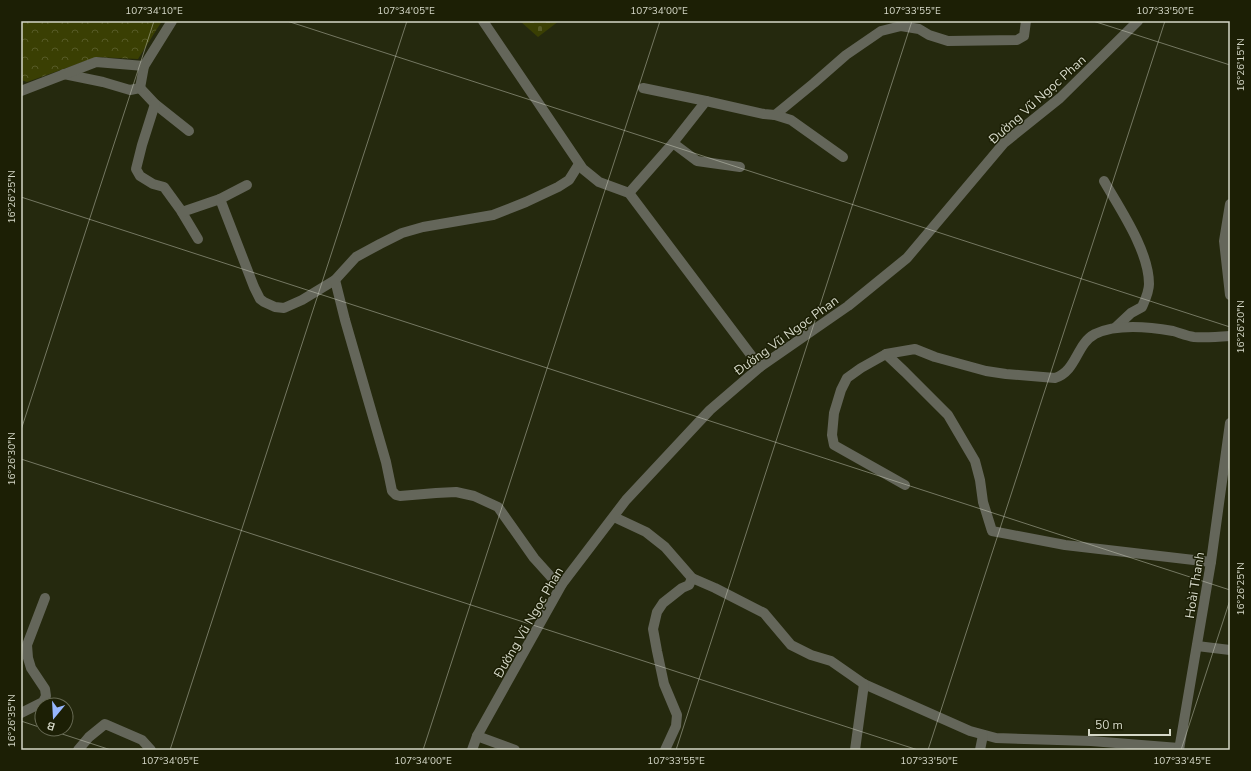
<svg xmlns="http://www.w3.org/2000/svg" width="1251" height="771" viewBox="0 0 1251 771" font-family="'Nunito Sans',sans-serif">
  <defs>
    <pattern id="forest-crowns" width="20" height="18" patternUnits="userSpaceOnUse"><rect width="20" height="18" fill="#3a3f03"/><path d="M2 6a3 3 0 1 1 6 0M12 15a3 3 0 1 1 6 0" fill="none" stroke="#565a26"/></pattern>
    <pattern id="cemetery-stones" width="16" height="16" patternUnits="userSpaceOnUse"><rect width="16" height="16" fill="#3a3f03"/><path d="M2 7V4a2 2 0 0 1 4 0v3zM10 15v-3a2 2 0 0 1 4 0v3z" fill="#565a26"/></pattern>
  </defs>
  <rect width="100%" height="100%" fill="#25290e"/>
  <!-- forest -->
  <polygon fill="url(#forest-crowns)" points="21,21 162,21 138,59 97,57 27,82 21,80"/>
  <!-- cemetery -->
  <polygon fill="url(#cemetery-stones)" points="520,21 559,21 538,37"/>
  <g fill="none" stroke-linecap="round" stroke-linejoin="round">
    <!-- minor -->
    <g stroke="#64665a" stroke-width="10">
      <polyline points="483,21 583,169 599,182 629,193 760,367"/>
      <polyline points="64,74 103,82 130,90 140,88"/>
      <polyline points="140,88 155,104 189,131"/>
      <polyline points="140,88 144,66"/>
      <polyline points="643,88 706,101"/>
      <polyline points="21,91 96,62 144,66 172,21"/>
      <polyline points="155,104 142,145 136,169 140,176 153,184 164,187 180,209 198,239"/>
      <polyline points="775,115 814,83 846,55 881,31 901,26 919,29 929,35 948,41 1017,40 1024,36 1026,21"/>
      <polyline points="673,143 697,161 740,167"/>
      <path d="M1104,181C1120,209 1149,251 1149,284C1149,292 1145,300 1142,307L1131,313L1115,328"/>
      <polyline points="629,193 673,143 706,101 764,114 775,115 791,120 843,157"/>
      <polyline points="220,199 254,287 260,299 264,302 275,307 284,308 302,300 335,280 356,257 380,244 402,233 423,227 493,215 526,202 558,187 569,180 579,164"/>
      <polyline points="1230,204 1224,241 1230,295"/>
      <polyline points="182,212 220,199 247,185"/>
      <polyline points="335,280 345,320 386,462 392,491 396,495 400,496 436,493 456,492 474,496 498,507 534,558 552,578 562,584"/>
      <polyline points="886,354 905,372 948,415 975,461 980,480 983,502 992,531 1065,545 1211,562"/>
      <path d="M905,485L834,445L832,435L834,413L841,390L847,378L861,368L886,354L915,349L935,357L986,371L1006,374L1055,378C1077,371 1076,344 1095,334C1116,324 1150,327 1173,331C1180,333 1187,336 1194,337C1205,338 1218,337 1230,336"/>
      <polyline points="614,517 646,532 665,547 692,578 715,588 764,613 791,645 811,655 831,661 864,684 970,731 996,738 1091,741 1179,748"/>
      <polyline points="1197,646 1230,650"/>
      <polyline points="21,713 43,702 46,696 45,689 31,668 28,658 27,645 45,598"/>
      <polyline points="477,736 515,750"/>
      <polyline points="78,750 89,737 105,724 142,740 151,750"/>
      <polyline points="472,750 477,736 562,584 626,500 710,410 760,367 848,306 907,258 1004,143 1060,98 1138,21"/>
      <polyline points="665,750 676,726 677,715 664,684 657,651 653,629 657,612 663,603 682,588 689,585 692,578"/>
      <polyline points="855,750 864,684"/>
      <polyline points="980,750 983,735"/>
      <polyline points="1179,750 1211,562 1230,423"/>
    </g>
  </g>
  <!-- ticks -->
  <path fill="none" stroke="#d5d8c8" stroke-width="1" stroke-opacity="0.45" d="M287,21L1230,327M1093,21L1230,65M21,197L1230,590M21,430L154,21M21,459L918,750M21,721L42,728M47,729L111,750M170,750L407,21M423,750L660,21M676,750L912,21M928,750L1165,21M1181,750L1230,600"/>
  <g text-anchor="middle" stroke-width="3" stroke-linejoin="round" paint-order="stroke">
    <!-- street labels -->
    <g font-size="13" fill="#d5d8c8" stroke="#1c1f05">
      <text transform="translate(1037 99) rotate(-42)" y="5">Đường Vũ Ngọc Phan</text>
      <text transform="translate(786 335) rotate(-36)" y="5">Đường Vũ Ngọc Phan</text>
      <text transform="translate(1194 585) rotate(-81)" y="5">Hoài Thanh</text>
      <text transform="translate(528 622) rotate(-60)" y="5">Đường Vũ Ngọc Phan</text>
    </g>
  </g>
  <!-- border -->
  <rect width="1251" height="771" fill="none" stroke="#1c1f05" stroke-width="44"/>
  <!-- north arrow -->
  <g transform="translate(54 717) rotate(198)"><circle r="19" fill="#1c1f05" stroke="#666953"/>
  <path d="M0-3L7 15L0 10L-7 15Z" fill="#96b6fd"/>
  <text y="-6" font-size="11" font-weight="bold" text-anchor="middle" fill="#d5d8c8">B</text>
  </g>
  <!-- scale -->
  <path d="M1089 729v6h81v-6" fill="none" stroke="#d5d8c8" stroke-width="2"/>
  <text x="1095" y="729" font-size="12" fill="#d5d8c8" stroke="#1c1f05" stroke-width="3" paint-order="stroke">50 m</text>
  <rect x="22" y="22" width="1207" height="727" fill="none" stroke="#d5d8c8" stroke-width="1.5"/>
  <g font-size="10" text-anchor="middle" fill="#d5d8c8">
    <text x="154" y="14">107°34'10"E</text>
    <text x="406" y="14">107°34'05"E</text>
    <text x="659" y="14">107°34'00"E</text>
    <text x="912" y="14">107°33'55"E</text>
    <text x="1165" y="14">107°33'50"E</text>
    <text transform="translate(1240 65) rotate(-90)" y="4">16°26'15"N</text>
    <text transform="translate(11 197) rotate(-90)" y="4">16°26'25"N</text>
    <text transform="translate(1240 327) rotate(-90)" y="4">16°26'20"N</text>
    <text transform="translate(11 459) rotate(-90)" y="4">16°26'30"N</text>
    <text transform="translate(1240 589) rotate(-90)" y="4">16°26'25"N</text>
    <text transform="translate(11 721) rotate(-90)" y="4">16°26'35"N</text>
    <text x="170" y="764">107°34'05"E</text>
    <text x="423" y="764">107°34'00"E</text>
    <text x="676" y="764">107°33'55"E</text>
    <text x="929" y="764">107°33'50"E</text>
    <text x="1182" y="764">107°33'45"E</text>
  </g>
</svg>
